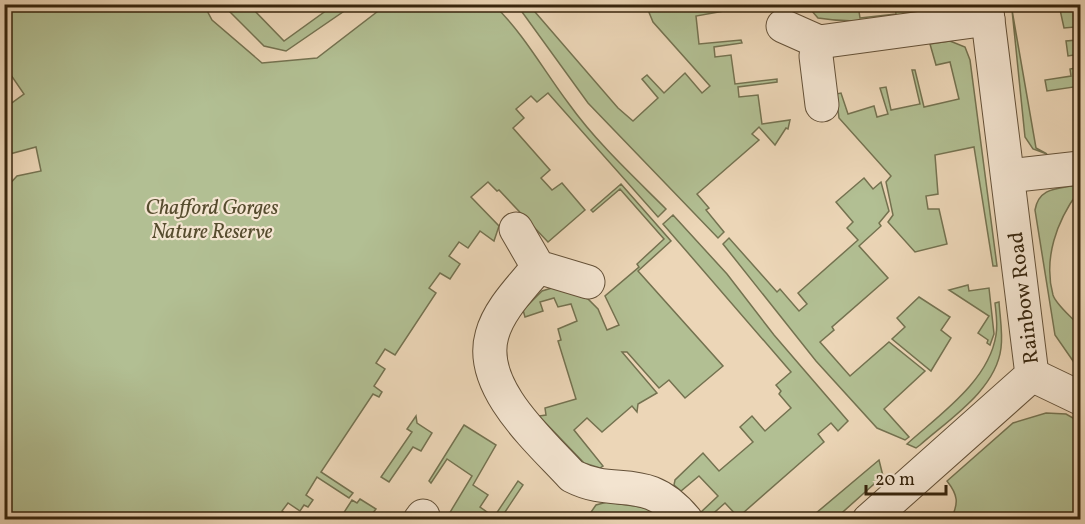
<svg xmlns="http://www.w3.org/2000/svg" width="1085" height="524" viewBox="0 0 1085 524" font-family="Vollkorn,serif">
  <rect width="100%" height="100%" fill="#ecd6b7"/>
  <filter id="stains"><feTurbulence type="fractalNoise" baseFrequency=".00333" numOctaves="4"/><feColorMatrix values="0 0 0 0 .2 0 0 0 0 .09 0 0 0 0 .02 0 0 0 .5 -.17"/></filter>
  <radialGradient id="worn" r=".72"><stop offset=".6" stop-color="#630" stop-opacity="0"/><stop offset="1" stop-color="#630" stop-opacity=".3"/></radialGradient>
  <!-- green -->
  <g fill="#b2bf93" stroke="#747250" stroke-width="1.5">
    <path d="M5,4L204,5L212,20L262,63L317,58L386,5H494C524,34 544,71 569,104C597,143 633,176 666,209L658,217L548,93L537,102L531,96L516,109L524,118L513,128L550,170L541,178L552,190L562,183L585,210L548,242L499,190L497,191L488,182L471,197L499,226L494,241L480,231L468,248L459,242L449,256L460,264L450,279L440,273L429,288L436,293L395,355L385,349L376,363L385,369L374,386L382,392L379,397L373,394L321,472L353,493L349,498L317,477L306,495L313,500L308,507L304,505L300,511L288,503L282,511L290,517L288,520L5,519L4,213L10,195L5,194V189L17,176L41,171L36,147L6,155L5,143L11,142L7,122H5V108L24,94L11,75L5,79Z"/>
    <polygon points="223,5 249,5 284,41 334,5 353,5 286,51 264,46"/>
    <polygon points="517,5 529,5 618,108 633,121 658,98 642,79 647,75 664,93 685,73 702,93 710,86 653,22 646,5 701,5 703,10 729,7 729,10 696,16 699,44 741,40 742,43 714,47 715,57 731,55 735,84 777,79 777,82 738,87 739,97 758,95 762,124 790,120 788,129 786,128 775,145 759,127 752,134 759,140 697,194 709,208 706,210 724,232 718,238 588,103"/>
    <path d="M811,5H858L860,18L896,14L895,5H919V14C884,20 854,24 818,18L811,10Z"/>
    <polygon points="1059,5 1080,5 1080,54 1068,56 1066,41 1077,40 1075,27 1064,28"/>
    <polygon points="1012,10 1036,148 1047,154 1033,149 1025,137"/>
    <polygon points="950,41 965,47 970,60 997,266 993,266 974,147 935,155 938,194 926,196 928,209 939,209 947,244 915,252 888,222 893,215 886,182 891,176 839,118 836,94 841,93 848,114 874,106 877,117 888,114 880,88 886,87 891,110 920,104 912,70 915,70 924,107 959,99 950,62 936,65 930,44"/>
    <polygon points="1080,67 1080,89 1080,86 1047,91 1045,80 1071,76 1070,69"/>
    <polygon points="864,178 873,189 881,182 889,211 879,223 881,226 859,246 888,278 832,327 834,330 820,342 850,376 889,342 925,371 884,409 909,437 905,440 877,428 816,361 723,244 729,238 777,292 780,289 799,311 807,304 798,293 858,240 847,228 853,222 836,202"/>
    <polygon points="621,184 671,241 638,271 723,366 685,398 669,380 659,388 627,352 622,352 657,393 638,404 637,412 632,406 602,432 587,418 574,430 603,466 600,468 584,463 539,416 546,415 545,408 576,399 558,341 561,340 558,329 577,321 571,304 558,307 554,298 540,302 543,311 525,317 523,310 542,291 555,287 588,299 598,309 607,330 619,325 605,296 639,267 637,264 664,239 620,189 593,212 591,210"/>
    <path d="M1077,185L1078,192C1057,221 1043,258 1053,295C1056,305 1073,318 1080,327V371L1055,335L1035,210C1039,187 1058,189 1077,185Z"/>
    <polygon points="673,215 727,274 774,335 848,421 838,431 831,423 818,434 824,442 743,513 748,519 740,519 725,503 707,519 700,513 718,496 699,476 681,491 674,485 675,480 703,453 719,471 753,442 740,427 752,416 765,431 791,408 779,394 781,391 776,385 791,372 663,224"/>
    <polygon points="968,285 969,291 989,288 994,334 990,345 987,343 988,340 978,333 989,316 949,290"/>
    <polygon points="919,297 950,317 941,330 951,338 931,371 892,339 905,327 897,318"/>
    <path d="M999,302C1000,317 1003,334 1001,348C996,390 948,420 920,445L916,448L907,444C939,415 989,381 996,335C998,325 996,313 995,303Z"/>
    <path d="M1046,413L1066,414L1080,422V519H951C959,503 958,495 947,481L1013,423Z"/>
    <polygon points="416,416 417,423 432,433 421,451 413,447 389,482 381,477 412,432 407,429"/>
    <polygon points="464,425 496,445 473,485 488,495 480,507 494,517 518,481 523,485 503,515 508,519 446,519 472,476 447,459 431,483 429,481"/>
    <polygon points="879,460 883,476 835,519 809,519"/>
    <polygon points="360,499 376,509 368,519 349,519 343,514 352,500 357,503"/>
    <polygon points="607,502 647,508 664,519 595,519 589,515 596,505"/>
  </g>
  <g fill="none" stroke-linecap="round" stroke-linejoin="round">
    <defs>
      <g id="minor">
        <polyline points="783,26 819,42 988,19"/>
        <polyline points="819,42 816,56 822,105"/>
        <polyline points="1009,176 1080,168"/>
        <polyline points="516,229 538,267 588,282"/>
        <path d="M538,267C522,287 499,309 492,335C477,387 541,442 572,476C617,499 645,471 686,520"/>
        <polyline points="1032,375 1080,398"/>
        <polyline points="420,520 423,516"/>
        <polyline points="869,520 1032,375 986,4"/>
      </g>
    </defs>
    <!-- minor casing -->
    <use href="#minor" stroke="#645138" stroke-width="35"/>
    <!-- minor -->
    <use href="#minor" stroke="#f3e4d0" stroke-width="33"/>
  </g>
  <g text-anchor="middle" stroke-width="4.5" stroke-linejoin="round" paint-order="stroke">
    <!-- park labels -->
    <g font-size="21" font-style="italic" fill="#564c2e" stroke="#f3e4d0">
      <text x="212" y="214">Chafford Gorges<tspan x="212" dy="24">Nature Reserve</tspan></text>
    </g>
    <!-- street labels -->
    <g font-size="21" fill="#37250d" stroke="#f3e4d0">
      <text transform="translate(1023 298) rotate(-97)" y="7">Rainbow Road</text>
    </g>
  </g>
  <!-- margin -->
  <rect width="1085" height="524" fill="none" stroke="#ecd6b7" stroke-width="24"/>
  <rect x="6" y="6" width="1073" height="512" fill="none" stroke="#37250d" stroke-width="3"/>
  <rect x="12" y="12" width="1061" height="500" fill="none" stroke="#37250d" stroke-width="1.5"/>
  <!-- scale -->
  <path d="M866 485v9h80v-9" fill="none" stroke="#37250d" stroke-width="3"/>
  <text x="875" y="485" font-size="18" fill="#37250d" stroke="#f3e4d0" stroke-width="4.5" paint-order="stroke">20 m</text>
  <rect width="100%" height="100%" filter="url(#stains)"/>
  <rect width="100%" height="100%" fill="url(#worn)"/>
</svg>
